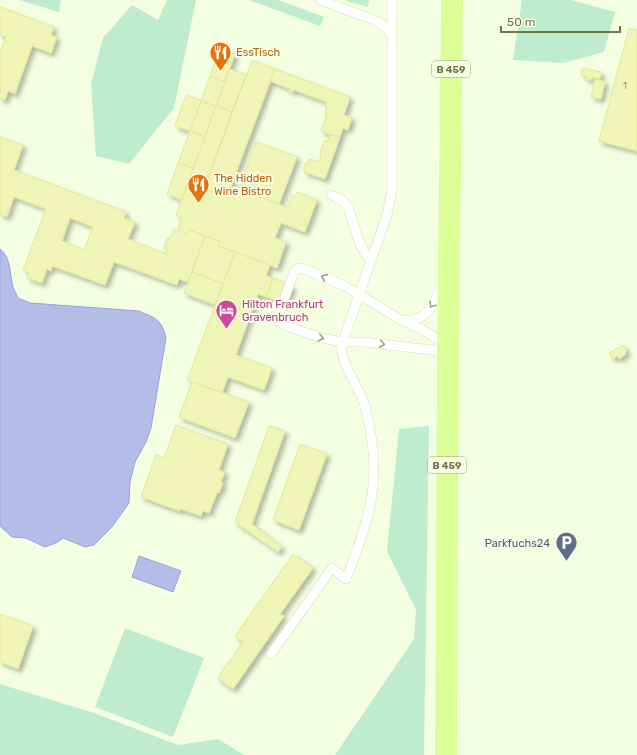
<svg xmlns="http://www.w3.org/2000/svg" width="637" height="755" viewBox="0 0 637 755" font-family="Rubik,sans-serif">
  <defs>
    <filter id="shadow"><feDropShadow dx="3.5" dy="3.5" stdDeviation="2" flood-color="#0004"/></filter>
  </defs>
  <rect width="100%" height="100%" fill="#f4fee1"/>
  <!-- green -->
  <g fill="#bfeccd">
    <polygon points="19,0 61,0 59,12"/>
    <polygon points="167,0 196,0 174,108 129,164 96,156 91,84 103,38 132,5 158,20"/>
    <polygon points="249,0 278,0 324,17 320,26"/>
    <polygon points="344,0 369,0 368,7"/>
    <polygon points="522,0 571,0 615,12 604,52 563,63 513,60"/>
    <polygon points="429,426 424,755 335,755 414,639 416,610 387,551 399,429"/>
    <polygon points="125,628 204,658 173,737 95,707"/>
    <polygon points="0,684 94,713 178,745 218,739 244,755 0,755"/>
  </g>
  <!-- water -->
  <g fill="#b4bce8" stroke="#9aa2db">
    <path d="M0,249C10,256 10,272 12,282C12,287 16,293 18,298L30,303L139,311C155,318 162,319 166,338L151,428L146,442L135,462L130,482L129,503L112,527L94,545L85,547L63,538L56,543L45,547L26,538L12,537L0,526Z"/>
    <polygon points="139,556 181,571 173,592 132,577"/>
  </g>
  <!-- building -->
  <g fill="#eef5b7" stroke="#e1e996" fill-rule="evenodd" filter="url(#shadow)">
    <polygon points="0,7 54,27 51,35 57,37 51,53 32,46 15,94 8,91 5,100 0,99 0,53 6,37 0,35"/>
    <polygon points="629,28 637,30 637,151 599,141"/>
    <polygon points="220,48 235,54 225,82 210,76"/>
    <polygon points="252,60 275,69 227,197 204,189"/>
    <polygon points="582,68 601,72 600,79 592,77 592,80 586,79 587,76 581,75"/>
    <polygon points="230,69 246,75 232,112 216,106"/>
    <polygon points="275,69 350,97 344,115 352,118 348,130 343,128 340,137 336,135 335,137 321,131 327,115 325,114 327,107 325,107 327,102 294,90 293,92 289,91 290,89 270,81"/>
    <polygon points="210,76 225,82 216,106 201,101"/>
    <polygon points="595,79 605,82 601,99 591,97"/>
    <polygon points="186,95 201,101 190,131 175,126"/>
    <polygon points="201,101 216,106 205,137 190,131"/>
    <polygon points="216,106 232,112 204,189 227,197 231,186 287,207 292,195 295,196 297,192 317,200 305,232 281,223 275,238 286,242 277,268 218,246 220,241 189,230 187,234 177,231 182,218 176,215"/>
    <polygon points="190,131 205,137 193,168 178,163"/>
    <polygon points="331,135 340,137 325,179 304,172 305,170 303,169 305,164 307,165 309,159 319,162 321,156 320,155 321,152 320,152 325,140 328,141"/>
    <path d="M0,137L23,145L14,170L126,212L124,218L135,222L128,239L166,254L167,249L164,248L167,238L170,239L174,229L187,234L189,230L205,236L188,282L179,279L177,285L114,262L105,285L52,266L51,271L47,269L42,283L27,278L29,272L23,270L46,209L14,197L7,217L0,214ZM70,218L93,227L84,250L62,241Z"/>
    <polygon points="256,142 297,157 279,204 239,189"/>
    <polygon points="178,163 193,168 182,200 167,194"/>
    <polygon points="205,236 220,241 218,246 235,252 223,284 192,272"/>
    <polygon points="235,252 270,265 266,276 273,278 266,297 258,294 236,355 272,368 264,390 228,377 222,393 187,380"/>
    <polygon points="192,272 223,284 215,305 184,293"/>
    <polygon points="273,278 293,286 286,304 266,297"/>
    <polygon points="623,345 627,351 625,352 626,354 619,359 617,356 613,359 609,353"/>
    <polygon points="192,382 249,402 235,438 179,417"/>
    <polygon points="176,425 228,444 219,470 225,472 221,482 223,483 219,493 217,493 209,513 203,511 201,516 181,509 180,511 141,497 156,455 164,458"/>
    <polygon points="269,426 285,431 252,524 282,547 278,552 235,522"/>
    <polygon points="300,444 327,454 299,530 273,520"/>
    <polygon points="293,554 313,568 280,614 284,616 233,689 217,678 243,642 235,636"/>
    <polygon points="0,614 33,626 18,669 0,662"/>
  </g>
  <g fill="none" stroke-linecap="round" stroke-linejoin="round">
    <defs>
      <g id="lane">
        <polyline points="320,0 377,21 384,26 392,36"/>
        <polyline points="331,195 342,200 348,207 360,244 365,253 371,260"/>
        <path d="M406,320C428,322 434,302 442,285"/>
        <polyline points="447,345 423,330 401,320 345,286 302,268 297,269 294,272 279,314 280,322 284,325 321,338 343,342 364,342 448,352"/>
        <path d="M271,654L332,568L346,579C357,551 368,523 372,494C376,466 372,433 365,406C360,389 345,369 342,353C341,346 344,338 346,332L387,215L392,189V0"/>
      </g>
      <polyline id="primary" points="446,755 448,345 452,0"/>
    </defs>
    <!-- lane casing -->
    <use href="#lane" stroke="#d7ddb7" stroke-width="10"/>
    <!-- primary casing -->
    <use href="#primary" stroke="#fff" stroke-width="23"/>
    <!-- lane -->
    <use href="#lane" stroke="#fff" stroke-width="9"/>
    <!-- primary -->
    <use href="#primary" stroke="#dbff96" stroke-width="22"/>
  </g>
  <!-- one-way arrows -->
  <defs><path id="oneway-chevron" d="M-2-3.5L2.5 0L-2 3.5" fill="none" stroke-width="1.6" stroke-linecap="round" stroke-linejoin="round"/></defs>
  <g stroke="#9d9f7e">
    <use href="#oneway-chevron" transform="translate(324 277) rotate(-156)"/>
    <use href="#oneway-chevron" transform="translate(432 305) rotate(122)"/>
    <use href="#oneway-chevron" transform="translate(321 338) rotate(14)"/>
    <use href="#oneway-chevron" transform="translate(382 344) rotate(7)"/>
  </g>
  <!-- icons -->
  <defs>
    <symbol id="restaurant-pin" viewBox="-11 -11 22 30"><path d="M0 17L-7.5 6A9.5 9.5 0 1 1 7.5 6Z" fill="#e8710a" stroke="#f8ffe8"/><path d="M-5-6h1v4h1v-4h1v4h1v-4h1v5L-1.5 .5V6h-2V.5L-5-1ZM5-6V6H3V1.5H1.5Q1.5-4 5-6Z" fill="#fff"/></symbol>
    <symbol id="hotel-pin" viewBox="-11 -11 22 30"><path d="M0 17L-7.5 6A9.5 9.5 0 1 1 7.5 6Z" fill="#d1479c" stroke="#f8ffe8"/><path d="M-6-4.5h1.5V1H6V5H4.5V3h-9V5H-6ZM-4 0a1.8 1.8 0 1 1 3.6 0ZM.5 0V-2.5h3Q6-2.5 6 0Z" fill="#fff"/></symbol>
    <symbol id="parking-pin" viewBox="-11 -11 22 30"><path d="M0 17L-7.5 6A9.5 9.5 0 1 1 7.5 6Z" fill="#5c6f8a" stroke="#f8ffe8"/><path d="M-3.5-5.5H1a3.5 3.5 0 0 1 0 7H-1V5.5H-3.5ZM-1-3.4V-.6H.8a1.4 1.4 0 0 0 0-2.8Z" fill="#fff"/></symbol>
  </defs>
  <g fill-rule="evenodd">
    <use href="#restaurant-pin" x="208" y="40" width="25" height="34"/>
    <use href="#restaurant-pin" x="186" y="172" width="25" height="34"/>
    <use href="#hotel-pin" x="214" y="298" width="25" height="34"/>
    <use href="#parking-pin" x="554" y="530" width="25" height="34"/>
  </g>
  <g text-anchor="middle" stroke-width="4" stroke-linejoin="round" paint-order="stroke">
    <!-- number labels -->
    <g font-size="9" fill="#929662">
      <text x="625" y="89">1</text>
    </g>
    <!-- shield labels -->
    <g fill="#f8ffe8" stroke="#9b9f77" stroke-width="1">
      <rect x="432" y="61" width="38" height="16" rx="3"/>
      <rect x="428" y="457" width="38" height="16" rx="3"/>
    </g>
    <g font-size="10" font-weight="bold" fill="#737646">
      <text x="451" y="73">B 459</text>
      <text x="447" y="469">B 459</text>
    </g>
    <!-- food labels -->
    <g font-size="11" fill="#c56008" stroke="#f8ffe8" text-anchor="start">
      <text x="236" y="56">EssTisch</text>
      <text x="214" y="182">The Hidden<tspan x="214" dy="13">Wine Bistro</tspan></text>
    </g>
    <!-- hotel labels -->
    <g font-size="11" fill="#b23c85" stroke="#f8ffe8" text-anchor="start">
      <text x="242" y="308">Hilton Frankfurt<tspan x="242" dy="13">Gravenbruch</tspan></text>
    </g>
    <!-- service labels -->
    <g font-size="11" fill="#4e5e75" stroke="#f8ffe8" text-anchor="end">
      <text x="550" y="547">Parkfuchs24</text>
    </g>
  </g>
  <!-- scale -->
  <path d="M501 26v6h119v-6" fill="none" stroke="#737646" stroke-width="2"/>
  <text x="507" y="26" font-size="12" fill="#737646" stroke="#f8ffe8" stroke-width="3" paint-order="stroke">50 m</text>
</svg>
